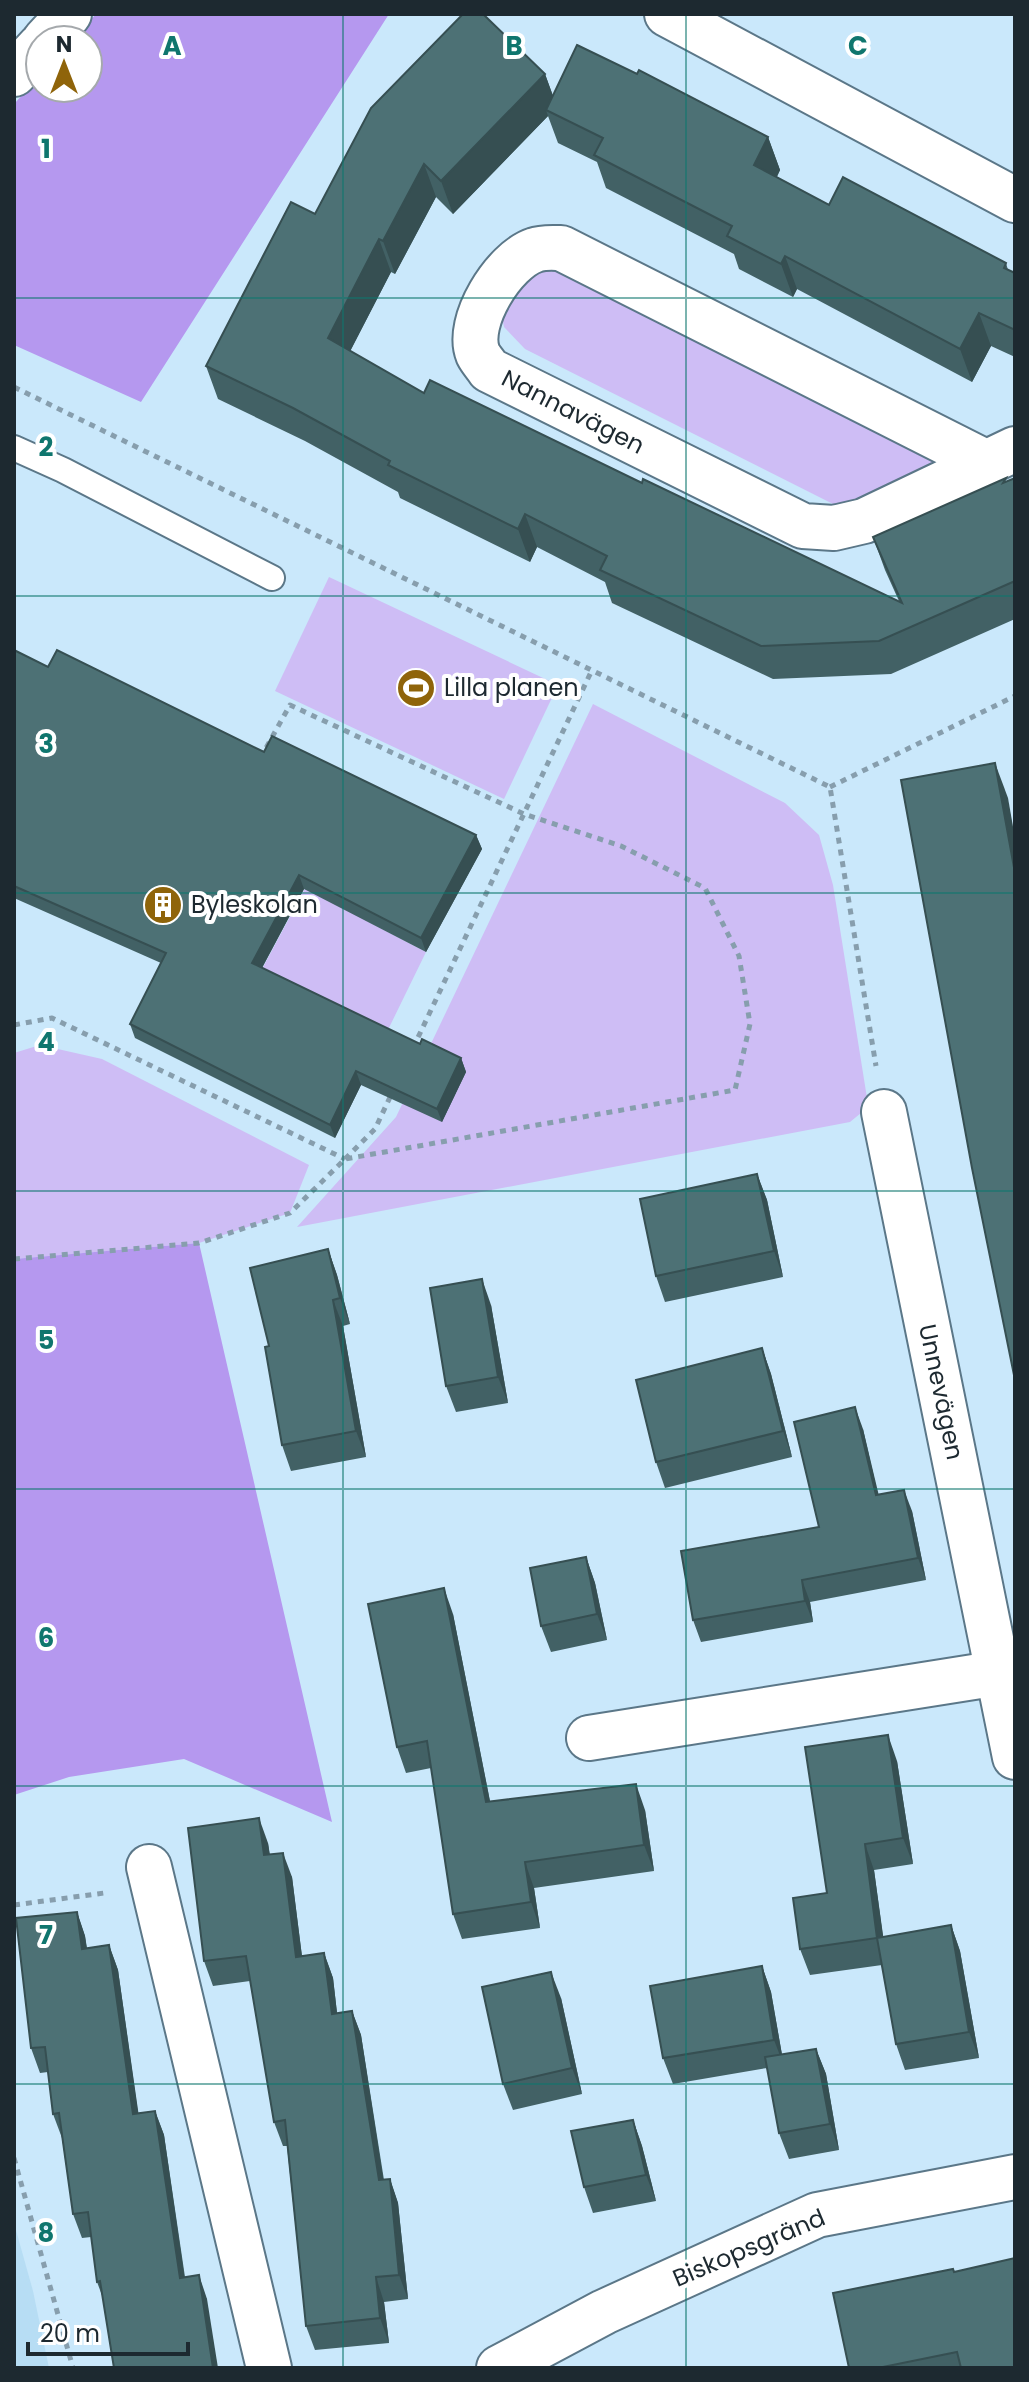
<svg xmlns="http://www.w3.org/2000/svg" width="1029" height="2382" viewBox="0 0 1029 2382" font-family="Poppins,sans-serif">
  <rect width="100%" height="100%" fill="#cae8fb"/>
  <!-- built -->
  <polygon fill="#b7ddf4" points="14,2223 33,2291 49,2368 14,2368"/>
  <!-- green -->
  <g fill="#cebdf5">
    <polygon points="536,249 935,438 941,484 837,506 525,349 504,327 499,300"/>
    <polygon points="329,577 558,685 504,799 275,691"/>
    <polygon points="593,704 785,803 819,835 833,885 867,1098 861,1113 850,1122 297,1227 396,1117"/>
    <polygon points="309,881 365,920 426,952 384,1038 254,984"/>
    <polygon points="40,1045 102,1059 309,1165 290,1213 199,1243 14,1259 14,1053"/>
  </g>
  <!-- forest -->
  <g fill="#b598ef">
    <polygon points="96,14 389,14 141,402 14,345 14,104 40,76 40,88 88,88 88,40 73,40"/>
    <polygon points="199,1243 202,1256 332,1822 184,1759 69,1777 14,1795 14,1259"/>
  </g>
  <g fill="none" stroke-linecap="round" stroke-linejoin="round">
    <defs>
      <polyline id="lane" points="14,448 63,470 272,578"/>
      <g id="street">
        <polyline points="667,14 1015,200"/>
        <polyline points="45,40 69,14"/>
        <polyline points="14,74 40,46"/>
        <path d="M985,462L561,248C553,248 543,247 535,250C504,260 465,322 478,354C481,360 486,365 489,370L803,526L834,528L864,521L1015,449"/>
        <polyline points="884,1112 1015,1757"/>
        <polyline points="589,1738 999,1673"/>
        <polyline points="149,1867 269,2368"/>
        <polyline points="499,2368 604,2312 817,2215 1015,2177"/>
      </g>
    </defs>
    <!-- lane casing -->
    <use href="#lane" stroke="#5b7788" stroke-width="28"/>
    <!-- street casing -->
    <use href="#street" stroke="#5b7788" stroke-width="48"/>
    <!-- path -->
    <g stroke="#879ead" stroke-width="5" stroke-dasharray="6 6" stroke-linecap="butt">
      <polyline points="14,387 830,787 876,1066"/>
      <polyline points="830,787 1015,696"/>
      <polyline points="14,1025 52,1018 345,1159"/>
      <polyline points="413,1048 592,670"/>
      <polyline points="345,1159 375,1129 392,1093"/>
      <polyline points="14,1259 199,1243 290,1213 345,1159 735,1090 750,1024 739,956 705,888 621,846 524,814 290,705 262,755"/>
      <polyline points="14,1905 104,1893"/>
      <polyline points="14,2158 73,2368"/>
    </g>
    <!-- lane -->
    <use href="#lane" stroke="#fff" stroke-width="24"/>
    <!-- street -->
    <use href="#street" stroke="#fff" stroke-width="44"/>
  </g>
  <!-- wall -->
  <g fill="#426165">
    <polygon points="545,74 553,96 768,137 780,170 777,177 829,205 1006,263 1008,270 1015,273 1015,357 991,346 972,382 797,289 793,297 739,269 734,254 606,188 597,162 558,143 548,116 453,214 436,197 395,274 391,272 350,351 424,393 642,483 899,601 885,570 873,537 1015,478 1015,619 891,674 773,679 612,603 605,582 537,547 530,562 400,498 398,492 305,441 218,399 206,366 315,214"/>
    <polygon points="14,650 48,667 476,835 482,849 426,952 304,889 262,968 420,1044 461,1058 466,1072 442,1122 361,1085 335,1138 135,1038 130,1024 161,963 14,898"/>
    <polygon points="757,1174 767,1200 783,1277 665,1302 656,1276"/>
    <polygon points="328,1249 337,1275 350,1324 343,1326 366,1457 291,1471 282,1445"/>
    <polygon points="491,1305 508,1403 456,1412 446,1386"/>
    <polygon points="762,1348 771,1374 792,1457 665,1488 656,1462"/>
    <polygon points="863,1429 878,1495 912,1511 926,1580 810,1602 813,1622 701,1642 693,1620 819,1527"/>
    <polygon points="586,1557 595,1583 607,1640 551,1652 541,1626"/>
    <polygon points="453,1614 490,1801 645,1810 654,1871 534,1888 540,1928 462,1939 453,1914 431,1768 406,1773 397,1747"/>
    <polygon points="897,1761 913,1864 874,1870 883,1937 951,1925 960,1951 979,2058 905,2070 896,2044 882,1965 810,1975 800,1949 827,1893"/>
    <polygon points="268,1843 270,1855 292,1877 302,1956 324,1953 333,1978 337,2013 352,2011 361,2035 384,2180 390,2179 398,2203 408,2299 384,2302 389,2343 315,2350 306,2326 287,2146 283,2146 274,2122 250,1981 213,1986 204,1961"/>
    <polygon points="77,1912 85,1936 87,1948 109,1945 118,1970 138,2113 155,2111 164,2135 185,2277 207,2299 103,2298 97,2282 91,2237 82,2238 73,2214 62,2138 53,2114 48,2072 40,2073 31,2048"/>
    <polygon points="762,1966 771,1992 782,2055 816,2049 826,2074 839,2150 789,2159 779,2133 767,2068 673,2084 663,2058"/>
    <polygon points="561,1998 582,2094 513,2110 503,2084"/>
    <polygon points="633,2120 642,2146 656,2201 593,2213 584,2187"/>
    <polygon points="954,2272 1015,2368 849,2368"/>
  </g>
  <!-- shaded-wall -->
  <g fill="#364f52">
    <polygon points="545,74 557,107 546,110 548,116 453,214 441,181"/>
    <polygon points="768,137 780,170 766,197 754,165"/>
    <polygon points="424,164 436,197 395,274 383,241"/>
    <polygon points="379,239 391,272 340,371 328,338"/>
    <polygon points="785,256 797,289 793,297 781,264"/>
    <polygon points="979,313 991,346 972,382 960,349"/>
    <polygon points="525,514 537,547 530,562 518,529"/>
    <polygon points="995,763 1008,798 1015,838 1015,873"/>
    <polygon points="476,835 482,849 426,952 421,938"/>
    <polygon points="299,875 304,889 257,977 252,963"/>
    <polygon points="461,1058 466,1072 442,1122 437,1109"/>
    <polygon points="356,1071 361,1085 335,1138 330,1125"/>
    <polygon points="757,1174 767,1200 783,1277 774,1251"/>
    <polygon points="328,1249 337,1275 350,1324 340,1298"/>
    <polygon points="482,1279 491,1305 508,1403 498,1377"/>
    <polygon points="333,1300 343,1326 366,1457 356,1431"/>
    <polygon points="762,1348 771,1374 792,1457 783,1431"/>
    <polygon points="855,1407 863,1429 884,1517 876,1495"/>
    <polygon points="904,1490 912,1511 926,1580 918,1558"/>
    <polygon points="586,1557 595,1583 607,1640 597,1614"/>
    <polygon points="802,1580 810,1602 813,1622 805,1601"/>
    <polygon points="444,1588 453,1614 495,1827 486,1802"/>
    <polygon points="888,1735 897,1761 913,1864 903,1838"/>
    <polygon points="636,1784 645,1810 654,1871 644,1845"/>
    <polygon points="259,1818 268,1843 273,1880 264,1855"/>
    <polygon points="865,1844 874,1870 887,1964 877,1938"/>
    <polygon points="283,1853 292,1877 305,1981 296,1957"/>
    <polygon points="525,1862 534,1888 540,1928 531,1902"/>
    <polygon points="77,1912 85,1936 90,1973 82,1949"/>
    <polygon points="951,1925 960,1951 979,2058 969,2032"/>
    <polygon points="109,1945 118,1970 142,2138 133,2114"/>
    <polygon points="324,1953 333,1978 340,2039 332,2014"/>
    <polygon points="762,1966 771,1992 784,2066 774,2040"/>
    <polygon points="551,1972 561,1998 582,2094 572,2068"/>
    <polygon points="352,2011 361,2035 387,2204 379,2180"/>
    <polygon points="816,2049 826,2074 839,2150 830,2124"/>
    <polygon points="155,2111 164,2135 188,2302 180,2278"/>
    <polygon points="633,2120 642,2146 656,2201 646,2175"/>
    <polygon points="390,2179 398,2203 408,2299 399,2275"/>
    <polygon points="199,2275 207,2299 218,2368 213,2368"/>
    <polygon points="376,2277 384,2302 389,2343 380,2318"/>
  </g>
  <!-- building -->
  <g fill="#4d7175" stroke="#364f52" stroke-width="2">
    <polygon points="463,14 483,14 545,74 441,181 424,164 383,241 379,239 328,338 424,393 430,380 642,483 643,479 902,603 873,537 1006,478 1003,483 1015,478 1015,581 879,641 761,646 600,570 607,556 525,514 518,529 388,465 390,461 293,408 206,366 291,202 315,214 371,108"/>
    <polygon points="577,45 637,74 639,70 768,137 754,165 829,205 843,177 1006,263 1004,268 1015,273 1015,330 979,313 960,349 785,256 781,264 727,236 732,226 594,155 603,138 546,110"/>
    <polygon points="14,650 48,667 57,650 264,752 272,736 476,835 421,938 299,875 252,963 420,1044 422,1039 461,1058 437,1109 356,1071 330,1125 130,1024 166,953 14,886"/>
    <polygon points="995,763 1015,873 1015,1380 972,1168 901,780"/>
    <polygon points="757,1174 774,1251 656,1276 640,1199"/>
    <polygon points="328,1249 340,1298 333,1300 356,1431 282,1445 265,1347 269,1346 250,1268"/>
    <polygon points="482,1279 498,1377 446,1386 430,1288"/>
    <polygon points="762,1348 783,1431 656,1462 636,1380"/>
    <polygon points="855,1407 876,1495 904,1490 918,1558 802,1580 805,1601 693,1620 681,1551 819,1527 794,1422"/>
    <polygon points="586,1557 597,1614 541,1626 530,1568"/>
    <polygon points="444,1588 486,1802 636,1784 644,1845 525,1862 531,1902 453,1914 427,1741 397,1747 368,1604"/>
    <polygon points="888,1735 903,1838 865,1844 877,1938 800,1949 793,1898 827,1893 805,1747"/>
    <polygon points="259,1818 264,1855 283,1853 296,1957 324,1953 332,2014 352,2011 379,2180 390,2179 399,2275 376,2277 380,2318 306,2326 285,2120 274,2122 246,1956 204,1961 188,1828"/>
    <polygon points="77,1912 82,1949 109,1945 133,2114 155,2111 180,2278 199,2275 213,2368 114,2368 100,2281 97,2282 88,2212 73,2214 59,2113 53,2114 45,2047 31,2048 16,1918"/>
    <polygon points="951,1925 969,2032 896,2044 877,1938"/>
    <polygon points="762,1966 774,2040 663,2058 650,1986"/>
    <polygon points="551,1972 572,2068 503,2084 482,1987"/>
    <polygon points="816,2049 830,2124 779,2133 765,2057"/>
    <polygon points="633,2120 646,2175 584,2187 571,2131"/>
    <polygon points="1015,2258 1015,2368 961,2368 957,2352 878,2368 849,2368 833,2293 953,2269 954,2272"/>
  </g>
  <!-- grid -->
  <path fill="none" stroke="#0f766e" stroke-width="2" stroke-opacity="0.55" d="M343,14V2368M686,14V2368M14,298H1015M14,596H1015M14,893H1015M14,1191H1015M14,1489H1015M14,1786H1015M14,2084H1015"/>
  <!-- icons -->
  <defs>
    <symbol id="stadium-disc" viewBox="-11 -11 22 22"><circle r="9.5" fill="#8f640a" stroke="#fff"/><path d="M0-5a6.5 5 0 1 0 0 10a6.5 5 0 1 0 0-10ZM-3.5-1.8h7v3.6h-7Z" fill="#fff"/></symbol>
    <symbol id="building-disc" viewBox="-11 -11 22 22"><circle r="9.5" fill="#8f640a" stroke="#fff"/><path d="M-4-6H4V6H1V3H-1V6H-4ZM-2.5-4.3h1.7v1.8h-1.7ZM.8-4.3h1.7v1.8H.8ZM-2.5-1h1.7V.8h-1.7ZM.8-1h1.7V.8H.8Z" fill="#fff"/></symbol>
  </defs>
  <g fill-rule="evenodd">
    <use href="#stadium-disc" x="394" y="666" width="44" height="44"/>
    <use href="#building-disc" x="141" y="883" width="44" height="44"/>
  </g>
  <g text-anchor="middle" stroke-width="8" stroke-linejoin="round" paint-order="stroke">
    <!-- street labels -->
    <g font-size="24" fill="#1d2930" stroke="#fff">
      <text transform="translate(573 412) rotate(27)" y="8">Nannavägen</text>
      <text transform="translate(941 1392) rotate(78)" y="8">Unnevägen</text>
      <text transform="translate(749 2248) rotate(-23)" y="8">Biskopsgränd</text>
    </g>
    <!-- poi labels -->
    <g font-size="24" fill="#1d2930" stroke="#fff" text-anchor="start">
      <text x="444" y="696">Lilla planen</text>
      <text x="191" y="913">Byleskolan</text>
    </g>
  </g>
  <g font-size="26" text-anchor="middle" font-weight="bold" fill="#0f766e" stroke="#fff" stroke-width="8" stroke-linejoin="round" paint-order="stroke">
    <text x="172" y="55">A</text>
    <text x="514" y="55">B</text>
    <text x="858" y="55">C</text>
    <text x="46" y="158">1</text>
    <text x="46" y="456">2</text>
    <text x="46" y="753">3</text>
    <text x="46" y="1051">4</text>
    <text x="46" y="1349">5</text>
    <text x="46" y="1647">6</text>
    <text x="46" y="1944">7</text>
    <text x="46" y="2242">8</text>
  </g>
  <!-- border -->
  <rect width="1029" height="2382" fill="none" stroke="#1d2930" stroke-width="32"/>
  <!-- north arrow -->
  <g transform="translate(64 64)"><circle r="38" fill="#ffffff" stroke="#a5a9ac" stroke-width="2"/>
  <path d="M0-6L14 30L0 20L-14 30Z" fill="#8f640a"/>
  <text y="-12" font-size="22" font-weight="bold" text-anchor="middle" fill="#1d2930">N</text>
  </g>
  <!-- scale -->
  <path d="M28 2342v12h160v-12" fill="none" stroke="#1d2930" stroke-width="4"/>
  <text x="40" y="2342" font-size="24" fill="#1d2930" stroke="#ffffff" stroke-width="6" paint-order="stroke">20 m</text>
</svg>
